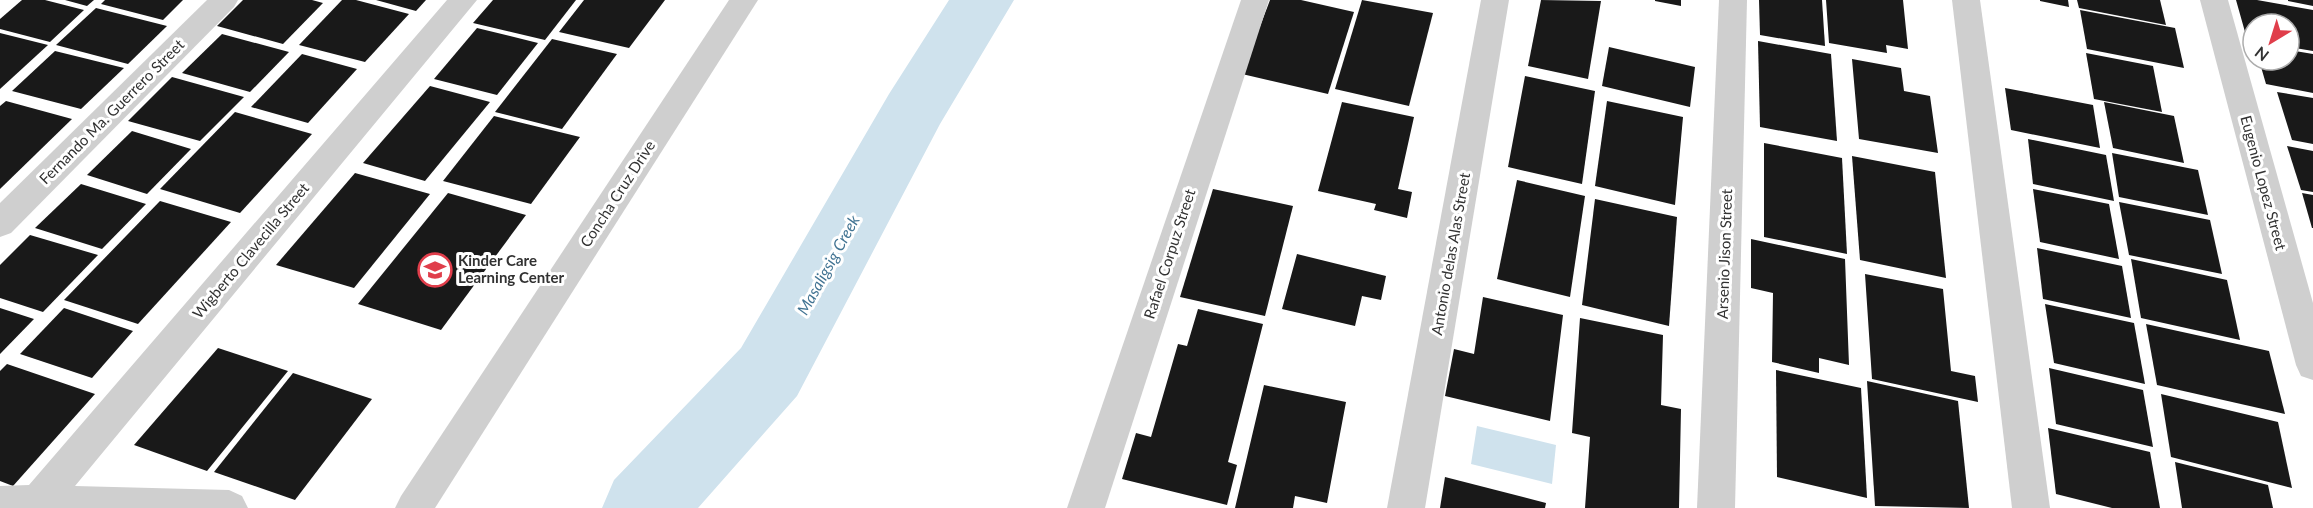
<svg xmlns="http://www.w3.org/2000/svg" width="2313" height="508" viewBox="0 0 2313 508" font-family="Lato,sans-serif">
  <rect width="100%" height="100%" fill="#fff"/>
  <!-- water -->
  <polygon fill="#cfe2ed" points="1477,426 1556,445 1552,484 1471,464"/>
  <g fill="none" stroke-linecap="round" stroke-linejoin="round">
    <!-- river -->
    <polygon fill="#cfe2ed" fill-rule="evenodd" points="949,0 1014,0 940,124 797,396 698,508 602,508 614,480 741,348 889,94"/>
  </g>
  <!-- building -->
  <g fill="#191919">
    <polygon points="22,0 45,0 84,10 50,42 0,29 0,19"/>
    <polygon points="65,0 94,0 87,6"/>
    <polygon points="105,0 183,0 163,20 101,4"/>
    <polygon points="243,0 312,0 323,3 283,44 217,26"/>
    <polygon points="342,0 356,0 409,14 365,62 299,45"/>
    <polygon points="376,0 426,0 416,11"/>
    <polygon points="493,0 576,0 545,40 473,23"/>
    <polygon points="584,0 665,0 629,48 559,32"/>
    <polygon points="1270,0 1301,0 1354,12 1328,94 1242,74"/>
    <polygon points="1362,0 1433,13 1409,106 1335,89"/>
    <polygon points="1541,0 1601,1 1588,79 1528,66"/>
    <polygon points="1655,0 1681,0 1681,6 1655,1"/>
    <polygon points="1759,0 1822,0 1825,46 1760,35"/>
    <polygon points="1826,0 1903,0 1908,49 1886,45 1887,53 1829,43"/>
    <polygon points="2040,0 2068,0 2069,7 2040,1"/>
    <polygon points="2077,0 2160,0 2166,25 2079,8"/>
    <polygon points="2236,0 2257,0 2313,10 2313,51 2289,47 2289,24 2253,24 2253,40 2247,39"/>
    <polygon points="2288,0 2313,0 2313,6 2288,1"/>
    <polygon points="96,8 167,26 128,64 56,45"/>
    <polygon points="2080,10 2175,28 2184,68 2087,49"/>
    <polygon points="477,28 538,43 497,95 434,79"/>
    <polygon points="0,33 48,45 0,89"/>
    <polygon points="222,34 289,52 250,92 182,73"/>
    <polygon points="552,39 617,54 562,129 495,112"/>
    <polygon points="1758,41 1831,54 1837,141 1760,127"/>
    <polygon points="1609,47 1695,67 1690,107 1602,86"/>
    <polygon points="2289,50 2313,54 2313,93 2266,84 2259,60 2289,60"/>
    <polygon points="55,51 124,68 81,109 12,91"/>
    <polygon points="2086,53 2153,66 2162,112 2094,99"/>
    <polygon points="302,54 357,69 308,123 251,107"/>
    <polygon points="1852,59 1901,68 1904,91 1930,96 1938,153 1859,139"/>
    <polygon points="1525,76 1595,91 1582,184 1508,167"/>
    <polygon points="172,77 244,97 200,141 128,121"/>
    <polygon points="430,86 490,102 425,181 363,163"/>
    <polygon points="2005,88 2093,105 2100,148 2011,130"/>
    <polygon points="2277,92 2313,98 2313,144 2292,140"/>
    <polygon points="6,101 72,119 0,189 0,106"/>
    <polygon points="1607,101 1683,117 1675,205 1595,186"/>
    <polygon points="1342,102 1414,117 1398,189 1412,192 1407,218 1374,210 1376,204 1318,191"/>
    <polygon points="2104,102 2174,116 2184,163 2113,148"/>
    <polygon points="235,112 312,134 240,213 160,189"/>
    <polygon points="494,116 580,137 531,204 443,181"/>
    <polygon points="132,131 191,149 147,194 87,175"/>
    <polygon points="2028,139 2106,155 2114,201 2033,184"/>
    <polygon points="1764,143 1842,158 1847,254 1764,237"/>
    <polygon points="2287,146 2313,151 2313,192 2301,190"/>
    <polygon points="2112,153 2198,170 2208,215 2119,197"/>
    <polygon points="1852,156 1935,172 1946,278 1860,260"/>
    <polygon points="355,173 430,194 354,288 276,265"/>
    <polygon points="1517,180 1585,196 1570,297 1497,279"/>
    <polygon points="81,184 146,204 102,249 35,228"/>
    <polygon points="1213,189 1293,206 1265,316 1180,297"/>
    <polygon points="2033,189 2109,204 2119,259 2040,242"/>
    <polygon points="448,193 526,215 441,330 358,304"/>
    <polygon points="2302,193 2313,195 2313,228 2312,228"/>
    <polygon points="1595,199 1677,217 1669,326 1582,305"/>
    <polygon points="160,201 231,222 138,324 64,300"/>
    <polygon points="2119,202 2210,220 2222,274 2129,255"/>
    <polygon points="30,235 98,255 43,312 0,298 0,265"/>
    <polygon points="1751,239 1845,259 1849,365 1819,358 1819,373 1772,362 1773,293 1751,288"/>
    <polygon points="2037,248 2122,266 2131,318 2043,299"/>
    <polygon points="1297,254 1386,276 1381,300 1362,296 1355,326 1282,309"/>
    <polygon points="2131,259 2227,280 2240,340 2141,318"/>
    <polygon points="1865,274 1943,289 1951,371 1975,376 1978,402 1872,379"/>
    <polygon points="1483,297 1563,315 1550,421 1445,396 1454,349 1474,354"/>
    <polygon points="2045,304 2134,323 2145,384 2054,363"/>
    <polygon points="0,308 34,319 0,354"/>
    <polygon points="64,308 133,331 92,378 20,354"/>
    <polygon points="1198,309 1263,324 1228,462 1237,465 1227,505 1122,479 1136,433 1151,437 1178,344 1187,346"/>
    <polygon points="1580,318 1663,335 1661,405 1681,409 1679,508 1585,508 1590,437 1572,433"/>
    <polygon points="2146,324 2269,351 2285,414 2157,385"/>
    <polygon points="218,348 288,371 207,471 134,445"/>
    <polygon points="7,364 95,394 13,486 0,481 0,371"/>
    <polygon points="2049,368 2143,390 2153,447 2056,424"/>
    <polygon points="1776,370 1861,388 1867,498 1777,477"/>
    <polygon points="293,373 372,399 295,500 214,472"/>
    <polygon points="1867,381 1958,401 1969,508 1875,506"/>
    <polygon points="1264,385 1346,402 1327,503 1295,496 1293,508 1235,508"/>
    <polygon points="2161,394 2278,422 2292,488 2171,457"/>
    <polygon points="2048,428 2150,452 2160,508 2112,508 2056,494"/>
    <polygon points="2175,462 2268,485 2273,508 2182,508"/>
    <polygon points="1445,477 1546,503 1545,508 1440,508"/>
  </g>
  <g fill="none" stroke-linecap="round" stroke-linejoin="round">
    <!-- minor -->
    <g fill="#cfcfcf" fill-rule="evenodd">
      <polygon points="207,0 238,0 234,7 11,233 0,237 0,203"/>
      <polygon points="447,0 477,0 75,486 229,490 242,496 248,508 0,508 0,486 29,485"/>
      <polygon points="1241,0 1269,0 1105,508 1067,508"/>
      <polygon points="1481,0 1509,0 1425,508 1387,508"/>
      <polygon points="1719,0 1747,0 1735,508 1697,508"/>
      <polygon points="1952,0 1980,0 2050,508 2012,508"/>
      <polygon points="2200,0 2228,0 2313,303 2313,380 2301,376 2296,365"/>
    </g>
    <!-- tertiary -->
    <polygon fill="#cfcfcf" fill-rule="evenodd" points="729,0 758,0 435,508 395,508 401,496"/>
  </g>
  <!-- icons -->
  <defs>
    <symbol id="school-ring" viewBox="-11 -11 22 22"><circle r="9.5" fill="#fff" stroke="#e03e4b" stroke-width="1.5"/><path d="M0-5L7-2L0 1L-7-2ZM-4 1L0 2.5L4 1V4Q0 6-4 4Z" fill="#e03e4b"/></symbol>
  </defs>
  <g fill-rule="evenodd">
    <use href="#school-ring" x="416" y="251" width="38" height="38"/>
  </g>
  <g text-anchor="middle" stroke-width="6" stroke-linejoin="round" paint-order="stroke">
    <!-- street labels -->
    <g font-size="15" fill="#323232" stroke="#fff">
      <text transform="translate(112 112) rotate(-45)" y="5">Fernando Ma. Guerrero Street</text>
      <text transform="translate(2263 183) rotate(75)" y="5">Eugenio Lopez Street</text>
      <text transform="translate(618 194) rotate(-57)" y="5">Concha Cruz Drive</text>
      <text transform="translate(251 251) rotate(-50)" y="5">Wigberto Clavecilla Street</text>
      <text transform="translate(1170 254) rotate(-72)" y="5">Rafael Corpuz Street</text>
      <text transform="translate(1451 254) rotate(-80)" y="5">Antonio delas Alas Street</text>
      <text transform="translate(1725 254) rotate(-88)" y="5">Arsenio Jison Street</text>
    </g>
    <!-- poi labels -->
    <g font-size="15" font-weight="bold" fill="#323232" stroke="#fff" text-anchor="start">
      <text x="458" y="266">Kinder Care<tspan x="458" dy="17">Learning Center</tspan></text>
    </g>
    <!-- water labels -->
    <g font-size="16" font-style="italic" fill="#427493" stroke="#fff">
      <text transform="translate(828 265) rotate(-61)" y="6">Masaligsig Creek</text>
    </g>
  </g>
  <!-- north arrow -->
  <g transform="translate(2271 42) rotate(218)"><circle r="28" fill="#ffffff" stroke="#adadad" stroke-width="1.5"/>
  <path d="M0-4.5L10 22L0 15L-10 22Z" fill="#e03e4b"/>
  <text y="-9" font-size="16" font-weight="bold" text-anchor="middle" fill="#323232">N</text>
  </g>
</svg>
